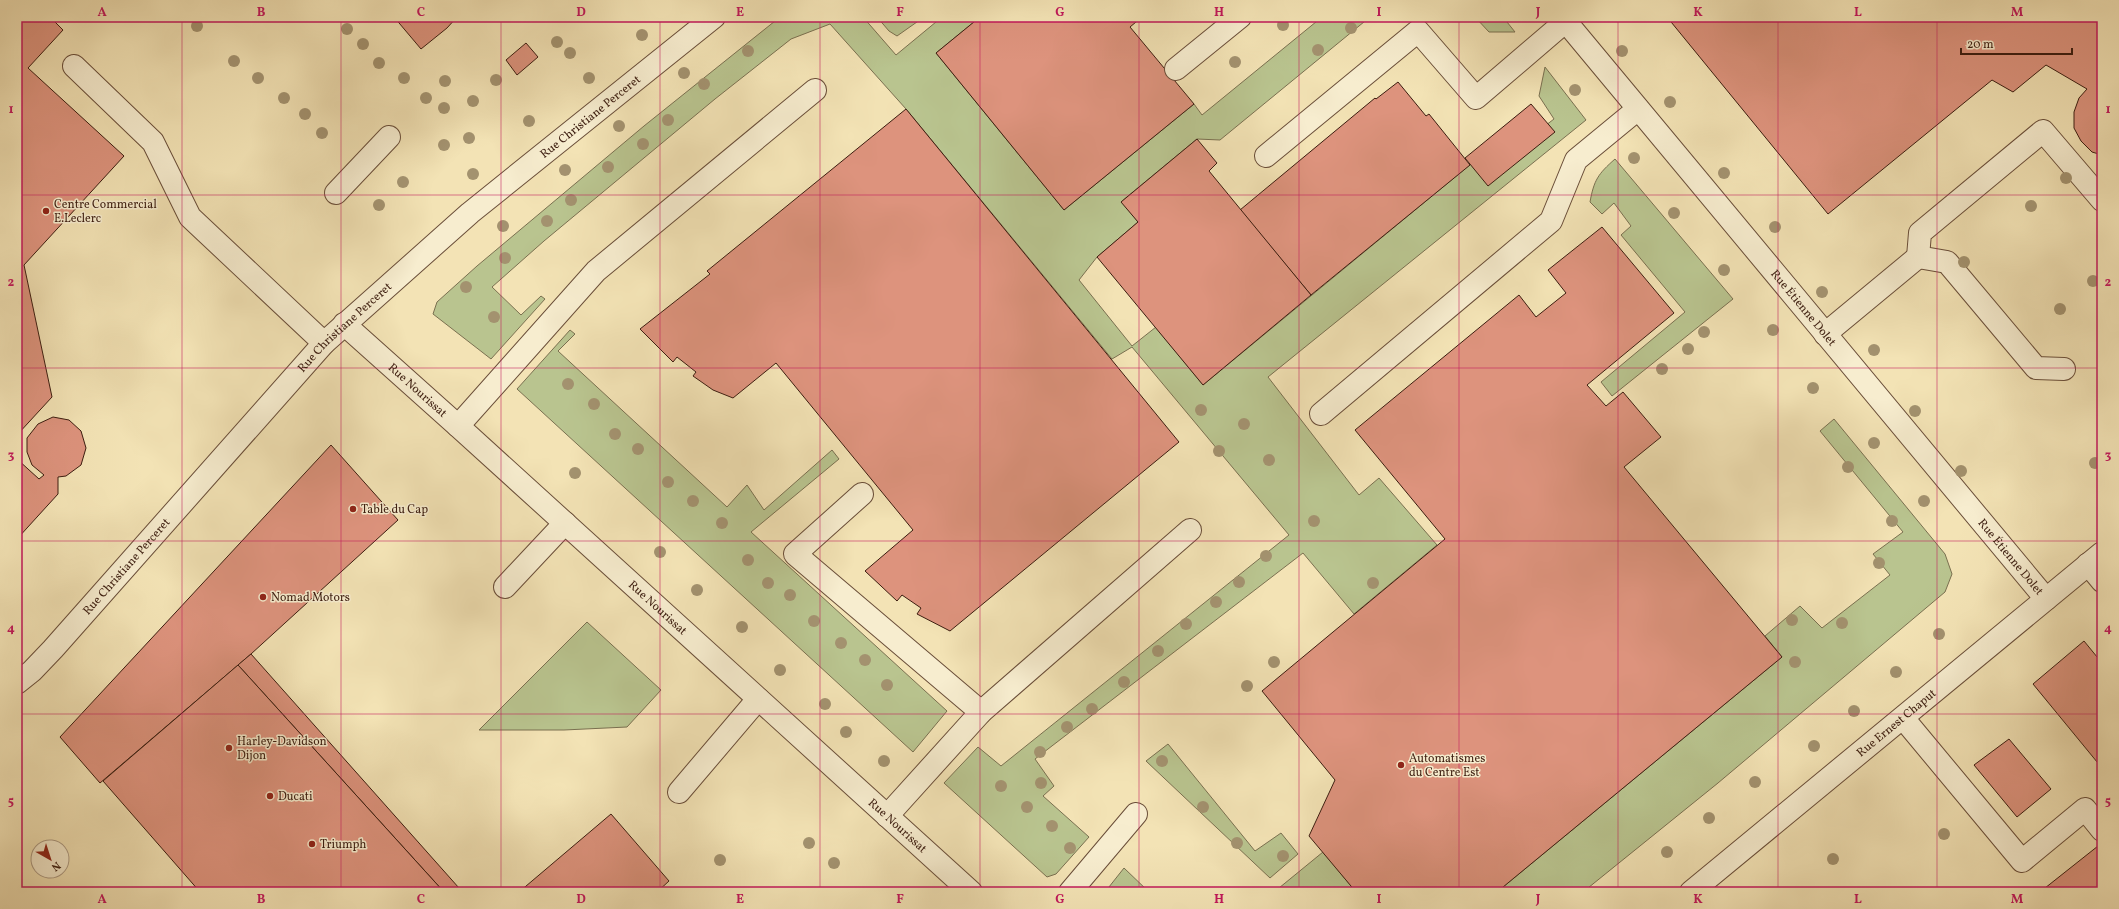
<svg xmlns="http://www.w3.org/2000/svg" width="2119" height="909" viewBox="0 0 2119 909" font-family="Vollkorn,serif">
  <rect width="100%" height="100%" fill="#f3e3b5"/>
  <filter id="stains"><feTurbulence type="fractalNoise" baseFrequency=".005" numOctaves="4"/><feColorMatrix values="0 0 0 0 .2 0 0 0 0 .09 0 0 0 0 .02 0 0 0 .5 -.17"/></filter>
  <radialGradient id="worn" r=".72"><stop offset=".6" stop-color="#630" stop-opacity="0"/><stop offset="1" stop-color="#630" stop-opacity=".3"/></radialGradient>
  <!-- green -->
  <g fill="#b9c48f" stroke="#7a7050">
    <polygon points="780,17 863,17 896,55 942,17 980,17 936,53 1064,210 1194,104 1202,115 1322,17 1370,17 1220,140 1197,139 1122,201 1138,222 1097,257 1079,280 1132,346 1156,327 1203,385 1489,149 1498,162 1554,119 1539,96 1545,67 1586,120 1268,377 1359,495 1379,478 1437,545 1354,614 1303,553 1035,759 1054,786 1043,796 1089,837 1056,874 1047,877 944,783 978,747 1001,766 1289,535 1132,347 1112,359 906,109 830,24 791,39 715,99 544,241 492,287 521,315 541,296 545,299 491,359 433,314 437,302 477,266 644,126"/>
    <polygon points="877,17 924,17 897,36 889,31"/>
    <polygon points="1475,17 1503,17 1515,32 1489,32"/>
    <path d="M1615,159L1733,299L1612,396L1601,382L1685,312L1621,235L1631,226L1614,203L1602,214L1590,202C1594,180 1598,174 1615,159Z"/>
    <polygon points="570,330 575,334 558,351 727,507 747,485 764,510 832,450 839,459 751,532 947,711 913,752 517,389"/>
    <polygon points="1834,419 1945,554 1952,574 1945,592 1718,783 1583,892 1497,892 1782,657 1765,636 1800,606 1822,628 1890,575 1873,554 1903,532 1820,431"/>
    <polygon points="587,622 661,690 627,727 564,730 479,730"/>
    <polygon points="1168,744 1255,851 1281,833 1298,854 1270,878 1146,761"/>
    <polygon points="1323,852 1356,892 1283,892 1279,888"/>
    <polygon points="1124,868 1149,892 1105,892"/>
  </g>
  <!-- building -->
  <g fill="#dd937d" stroke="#3c1d10">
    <polygon points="17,17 50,17 63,30 28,68 124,156 24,265 52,397 17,435"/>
    <polygon points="394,17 457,17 447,28 421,49"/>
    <polygon points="980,17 1142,17 1130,27 1194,104 1064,210 936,53"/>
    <polygon points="1667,17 2102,17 2102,155 2092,152 2081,141 2074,128 2074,112 2079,98 2087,89 2046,65 2013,92 1992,80 1828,214"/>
    <polygon points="526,43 538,57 517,75 506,60"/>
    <polygon points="1398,82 1426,116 1429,114 1470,165 1311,295 1240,210 1375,98 1376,99"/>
    <polygon points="1531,104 1555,132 1488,186 1465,158"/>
    <polygon points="906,109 1179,442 950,631 917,614 921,608 902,595 897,601 865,571 913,530 776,363 733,398 713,390 693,376 696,372 677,357 673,362 640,329 710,274 707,271"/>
    <polygon points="1197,139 1217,163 1209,171 1311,295 1203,385 1097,257 1138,222 1121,202"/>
    <polygon points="1602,227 1674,313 1587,385 1606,406 1623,392 1661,437 1624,467 1782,657 1497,892 1356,892 1309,836 1335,780 1262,691 1445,539 1355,430 1519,295 1536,317 1566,293 1548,270"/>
    <polygon points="53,417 69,420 81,431 86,448 81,465 66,476 58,477 58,494 17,539 17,459 39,479 44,475 32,465 27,452 27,438 38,424"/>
    <polygon points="331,445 398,520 251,654 100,783 60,737"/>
    <polygon points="2084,641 2102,663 2102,768 2033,684"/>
    <polygon points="251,654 459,888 454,892 444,892 238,665"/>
    <polygon points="238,665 444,892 200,892 103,781"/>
    <polygon points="2009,739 2051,789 2017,817 1974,765"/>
    <polygon points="611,814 669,881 657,892 519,892"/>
    <polygon points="2098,846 2102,850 2102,892 2040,892"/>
  </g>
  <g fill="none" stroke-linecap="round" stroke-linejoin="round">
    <defs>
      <g id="minor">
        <path id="s1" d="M1562,17L2046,599"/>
        <polyline points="74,66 153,142 190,217 324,343"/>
        <polyline points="1176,69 1240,17"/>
        <polyline points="1266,156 1418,31 1476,98 1566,21"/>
        <polyline points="336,193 389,137"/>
        <path id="s2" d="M344,324L458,426L971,892"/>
        <polyline points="1825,334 1918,257"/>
        <polyline points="2064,369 2036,368 1947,262 1918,257 1920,233 2043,131 2102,200"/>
        <polyline points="1321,414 1551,221 1576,160 1638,109"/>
        <polyline points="458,426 596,271 815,90"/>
        <polyline points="862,494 795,554 981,712"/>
        <polyline points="2088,564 2102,581"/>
        <polyline points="505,587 565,523"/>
        <path id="s3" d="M17,683L32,671L53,649L324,343L470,213L714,17"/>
        <polyline points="1903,718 2022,861 2085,809 2102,830"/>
        <polyline points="679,792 758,699"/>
        <polyline points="887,816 981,712 1190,530"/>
        <polyline points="1070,892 1136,814"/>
        <path id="s4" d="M1691,892L2102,553"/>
      </g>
    </defs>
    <!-- minor casing -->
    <use href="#minor" stroke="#6a4e39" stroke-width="24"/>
    <!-- minor -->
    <use href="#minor" stroke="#f7edcf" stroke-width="22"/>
  </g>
  <!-- trees -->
  <g fill="#a3926f">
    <circle cx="1283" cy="25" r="6"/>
    <circle cx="197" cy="26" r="6"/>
    <circle cx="1351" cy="28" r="6"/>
    <circle cx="347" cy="29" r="6"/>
    <circle cx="642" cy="35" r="6"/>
    <circle cx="557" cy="42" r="6"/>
    <circle cx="363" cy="44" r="6"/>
    <circle cx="1318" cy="50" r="6"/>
    <circle cx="748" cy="51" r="6"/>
    <circle cx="1622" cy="51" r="6"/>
    <circle cx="570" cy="53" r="6"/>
    <circle cx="234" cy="61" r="6"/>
    <circle cx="1235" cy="62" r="6"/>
    <circle cx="379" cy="63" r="6"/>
    <circle cx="684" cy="73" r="6"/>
    <circle cx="258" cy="78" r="6"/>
    <circle cx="404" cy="78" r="6"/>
    <circle cx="589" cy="78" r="6"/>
    <circle cx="496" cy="80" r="6"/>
    <circle cx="445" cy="81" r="6"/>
    <circle cx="704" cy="84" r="6"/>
    <circle cx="1575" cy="90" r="6"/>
    <circle cx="284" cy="98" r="6"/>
    <circle cx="426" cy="98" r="6"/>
    <circle cx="473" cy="101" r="6"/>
    <circle cx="1670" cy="102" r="6"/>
    <circle cx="444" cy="108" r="6"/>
    <circle cx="305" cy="114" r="6"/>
    <circle cx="668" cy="120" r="6"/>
    <circle cx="529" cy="121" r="6"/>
    <circle cx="619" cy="126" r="6"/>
    <circle cx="322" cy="133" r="6"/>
    <circle cx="469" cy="138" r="6"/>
    <circle cx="643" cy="144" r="6"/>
    <circle cx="444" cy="145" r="6"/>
    <circle cx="1634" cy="158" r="6"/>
    <circle cx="608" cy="167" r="6"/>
    <circle cx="565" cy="170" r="6"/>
    <circle cx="1724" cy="173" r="6"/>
    <circle cx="473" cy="174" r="6"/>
    <circle cx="2066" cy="178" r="6"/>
    <circle cx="403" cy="182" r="6"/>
    <circle cx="571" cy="200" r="6"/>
    <circle cx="379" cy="205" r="6"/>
    <circle cx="2031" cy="206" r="6"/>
    <circle cx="1674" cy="213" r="6"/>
    <circle cx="547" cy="221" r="6"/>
    <circle cx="503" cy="226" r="6"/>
    <circle cx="1775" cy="227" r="6"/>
    <circle cx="505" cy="258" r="6"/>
    <circle cx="1964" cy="262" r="6"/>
    <circle cx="1724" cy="270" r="6"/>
    <circle cx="2093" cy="281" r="6"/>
    <circle cx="466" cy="287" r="6"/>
    <circle cx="1822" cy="292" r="6"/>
    <circle cx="2060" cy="309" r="6"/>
    <circle cx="494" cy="317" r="6"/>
    <circle cx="1773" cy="330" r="6"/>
    <circle cx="1704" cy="332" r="6"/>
    <circle cx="1688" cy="349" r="6"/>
    <circle cx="1874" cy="350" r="6"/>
    <circle cx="1662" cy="369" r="6"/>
    <circle cx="568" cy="384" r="6"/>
    <circle cx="1813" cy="388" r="6"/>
    <circle cx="594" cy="404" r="6"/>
    <circle cx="1201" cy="410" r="6"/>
    <circle cx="1915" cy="411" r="6"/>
    <circle cx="1244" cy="424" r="6"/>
    <circle cx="615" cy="434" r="6"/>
    <circle cx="1874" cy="443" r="6"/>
    <circle cx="638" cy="449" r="6"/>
    <circle cx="1219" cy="451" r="6"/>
    <circle cx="1269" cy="460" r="6"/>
    <circle cx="2095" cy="463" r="6"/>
    <circle cx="1848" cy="467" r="6"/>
    <circle cx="1961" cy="471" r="6"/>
    <circle cx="575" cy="473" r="6"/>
    <circle cx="668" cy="482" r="6"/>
    <circle cx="693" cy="501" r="6"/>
    <circle cx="1924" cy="501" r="6"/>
    <circle cx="1314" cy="521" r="6"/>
    <circle cx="1892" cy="521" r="6"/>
    <circle cx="722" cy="523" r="6"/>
    <circle cx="660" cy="552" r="6"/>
    <circle cx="1266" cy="556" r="6"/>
    <circle cx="748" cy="560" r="6"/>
    <circle cx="1879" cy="563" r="6"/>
    <circle cx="1239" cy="582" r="6"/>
    <circle cx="768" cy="583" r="6"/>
    <circle cx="1373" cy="583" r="6"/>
    <circle cx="697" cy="590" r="6"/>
    <circle cx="790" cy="595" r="6"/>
    <circle cx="1216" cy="602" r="6"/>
    <circle cx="1792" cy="620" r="6"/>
    <circle cx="814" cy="621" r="6"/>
    <circle cx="1842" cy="623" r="6"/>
    <circle cx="1186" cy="624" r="6"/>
    <circle cx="742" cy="627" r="6"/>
    <circle cx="1939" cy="634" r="6"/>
    <circle cx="841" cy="643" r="6"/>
    <circle cx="1158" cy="651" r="6"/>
    <circle cx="865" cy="660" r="6"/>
    <circle cx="1274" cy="662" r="6"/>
    <circle cx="1795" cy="662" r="6"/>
    <circle cx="780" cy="670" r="6"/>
    <circle cx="1896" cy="672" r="6"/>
    <circle cx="1124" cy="682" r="6"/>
    <circle cx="887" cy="685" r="6"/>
    <circle cx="1247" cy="686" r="6"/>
    <circle cx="825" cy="704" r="6"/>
    <circle cx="1092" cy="709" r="6"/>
    <circle cx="1854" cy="711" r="6"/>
    <circle cx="1067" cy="727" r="6"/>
    <circle cx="846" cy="732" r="6"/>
    <circle cx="1814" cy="746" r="6"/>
    <circle cx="1040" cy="752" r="6"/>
    <circle cx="884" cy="761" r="6"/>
    <circle cx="1162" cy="761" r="6"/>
    <circle cx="1755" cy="782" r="6"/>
    <circle cx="1041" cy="783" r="6"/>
    <circle cx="1001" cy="786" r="6"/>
    <circle cx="1027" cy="807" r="6"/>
    <circle cx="1203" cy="807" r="6"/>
    <circle cx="1709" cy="818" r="6"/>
    <circle cx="1052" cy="826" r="6"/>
    <circle cx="1944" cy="834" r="6"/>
    <circle cx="809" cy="843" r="6"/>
    <circle cx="1237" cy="843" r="6"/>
    <circle cx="1070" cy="848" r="6"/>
    <circle cx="1667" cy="852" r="6"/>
    <circle cx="1283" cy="856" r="6"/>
    <circle cx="1833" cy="859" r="6"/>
    <circle cx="720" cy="860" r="6"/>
    <circle cx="834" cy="863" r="6"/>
  </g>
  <!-- grid -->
  <path fill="none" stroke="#c2185b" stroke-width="1" stroke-opacity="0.55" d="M182,17V892M341,17V892M501,17V892M660,17V892M820,17V892M980,17V892M1139,17V892M1299,17V892M1459,17V892M1618,17V892M1778,17V892M1937,17V892M17,195H2102M17,368H2102M17,541H2102M17,714H2102"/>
  <!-- markers -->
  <g fill="#8f2418" stroke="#f7edcf" stroke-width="1.5">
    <circle cx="46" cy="211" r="4"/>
    <circle cx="353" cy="509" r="4"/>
    <circle cx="263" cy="597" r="4"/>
    <circle cx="229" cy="748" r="4"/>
    <circle cx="1401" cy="765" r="4"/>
    <circle cx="270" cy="796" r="4"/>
    <circle cx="312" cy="844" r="4"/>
  </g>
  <g text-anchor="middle" stroke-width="3" stroke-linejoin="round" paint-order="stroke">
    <!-- street labels -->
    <g font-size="12" fill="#3c1d10" stroke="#f7edcf">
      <text dy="4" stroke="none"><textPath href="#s3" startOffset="808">Rue Christiane Perceret</textPath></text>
      <text dy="4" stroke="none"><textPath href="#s1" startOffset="378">Rue Étienne Dolet</textPath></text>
      <text dy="4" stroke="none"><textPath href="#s3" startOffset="484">Rue Christiane Perceret</textPath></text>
      <text dy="4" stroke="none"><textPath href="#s2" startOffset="99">Rue Nourissat</textPath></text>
      <text dy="4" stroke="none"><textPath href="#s1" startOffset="702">Rue Étienne Dolet</textPath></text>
      <text dy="4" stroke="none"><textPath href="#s3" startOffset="160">Rue Christiane Perceret</textPath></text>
      <text dy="4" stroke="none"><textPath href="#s2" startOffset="423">Rue Nourissat</textPath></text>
      <text dy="4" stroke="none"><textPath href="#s4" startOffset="266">Rue Ernest Chaput</textPath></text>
      <text dy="4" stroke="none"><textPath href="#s2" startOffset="747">Rue Nourissat</textPath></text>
    </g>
    <!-- poi labels -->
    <g font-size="12" fill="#3c1d10" stroke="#f7edcf" text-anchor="start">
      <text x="54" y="208">Centre Commercial<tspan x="54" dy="14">E.Leclerc</tspan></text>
      <text x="361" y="513">Table du Cap</text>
      <text x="271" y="601">Nomad Motors</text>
      <text x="237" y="745">Harley-Davidson<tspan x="237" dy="14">Dijon</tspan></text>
      <text x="1409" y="762">Automatismes<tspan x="1409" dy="14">du Centre Est</tspan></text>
      <text x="278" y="800">Ducati</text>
      <text x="320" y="848">Triumph</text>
    </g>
  </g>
  <!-- margin -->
  <rect width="2119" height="909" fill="none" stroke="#f3e3b5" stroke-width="44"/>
  <!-- north arrow -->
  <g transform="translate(50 859) rotate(141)"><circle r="19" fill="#f7edcf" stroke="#ac9a83"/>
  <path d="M0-3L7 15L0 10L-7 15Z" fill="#8f2418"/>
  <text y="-6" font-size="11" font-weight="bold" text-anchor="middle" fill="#3c1d10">N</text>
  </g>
  <!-- scale -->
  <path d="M1961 48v6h111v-6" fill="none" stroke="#3c1d10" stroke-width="2"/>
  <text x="1967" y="48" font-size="12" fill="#3c1d10" stroke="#f7edcf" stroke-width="3" paint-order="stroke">20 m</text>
  <rect x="22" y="22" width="2075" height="865" fill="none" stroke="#c2185b" stroke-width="1.5"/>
  <g font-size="13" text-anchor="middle" font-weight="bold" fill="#c2185b">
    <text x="102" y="16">A</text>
    <text x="261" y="16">B</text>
    <text x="421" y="16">C</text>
    <text x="581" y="16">D</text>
    <text x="740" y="16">E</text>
    <text x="900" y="16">F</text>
    <text x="1060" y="16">G</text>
    <text x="1219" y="16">H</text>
    <text x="1379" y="16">I</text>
    <text x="1538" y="16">J</text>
    <text x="1698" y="16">K</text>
    <text x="1858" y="16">L</text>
    <text x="2017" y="16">M</text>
    <text x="11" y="113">1</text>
    <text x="2108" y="113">1</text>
    <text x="11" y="286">2</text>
    <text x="2108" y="286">2</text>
    <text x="11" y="459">3</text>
    <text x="2108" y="459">3</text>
    <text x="11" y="632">4</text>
    <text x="2108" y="632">4</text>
    <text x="11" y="805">5</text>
    <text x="2108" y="805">5</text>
    <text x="102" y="903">A</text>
    <text x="261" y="903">B</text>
    <text x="421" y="903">C</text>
    <text x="581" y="903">D</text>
    <text x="740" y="903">E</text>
    <text x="900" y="903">F</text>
    <text x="1060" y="903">G</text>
    <text x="1219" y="903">H</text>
    <text x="1379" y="903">I</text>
    <text x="1538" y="903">J</text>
    <text x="1698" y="903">K</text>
    <text x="1858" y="903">L</text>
    <text x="2017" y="903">M</text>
  </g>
  <rect width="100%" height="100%" filter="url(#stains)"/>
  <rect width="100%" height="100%" fill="url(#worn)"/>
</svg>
